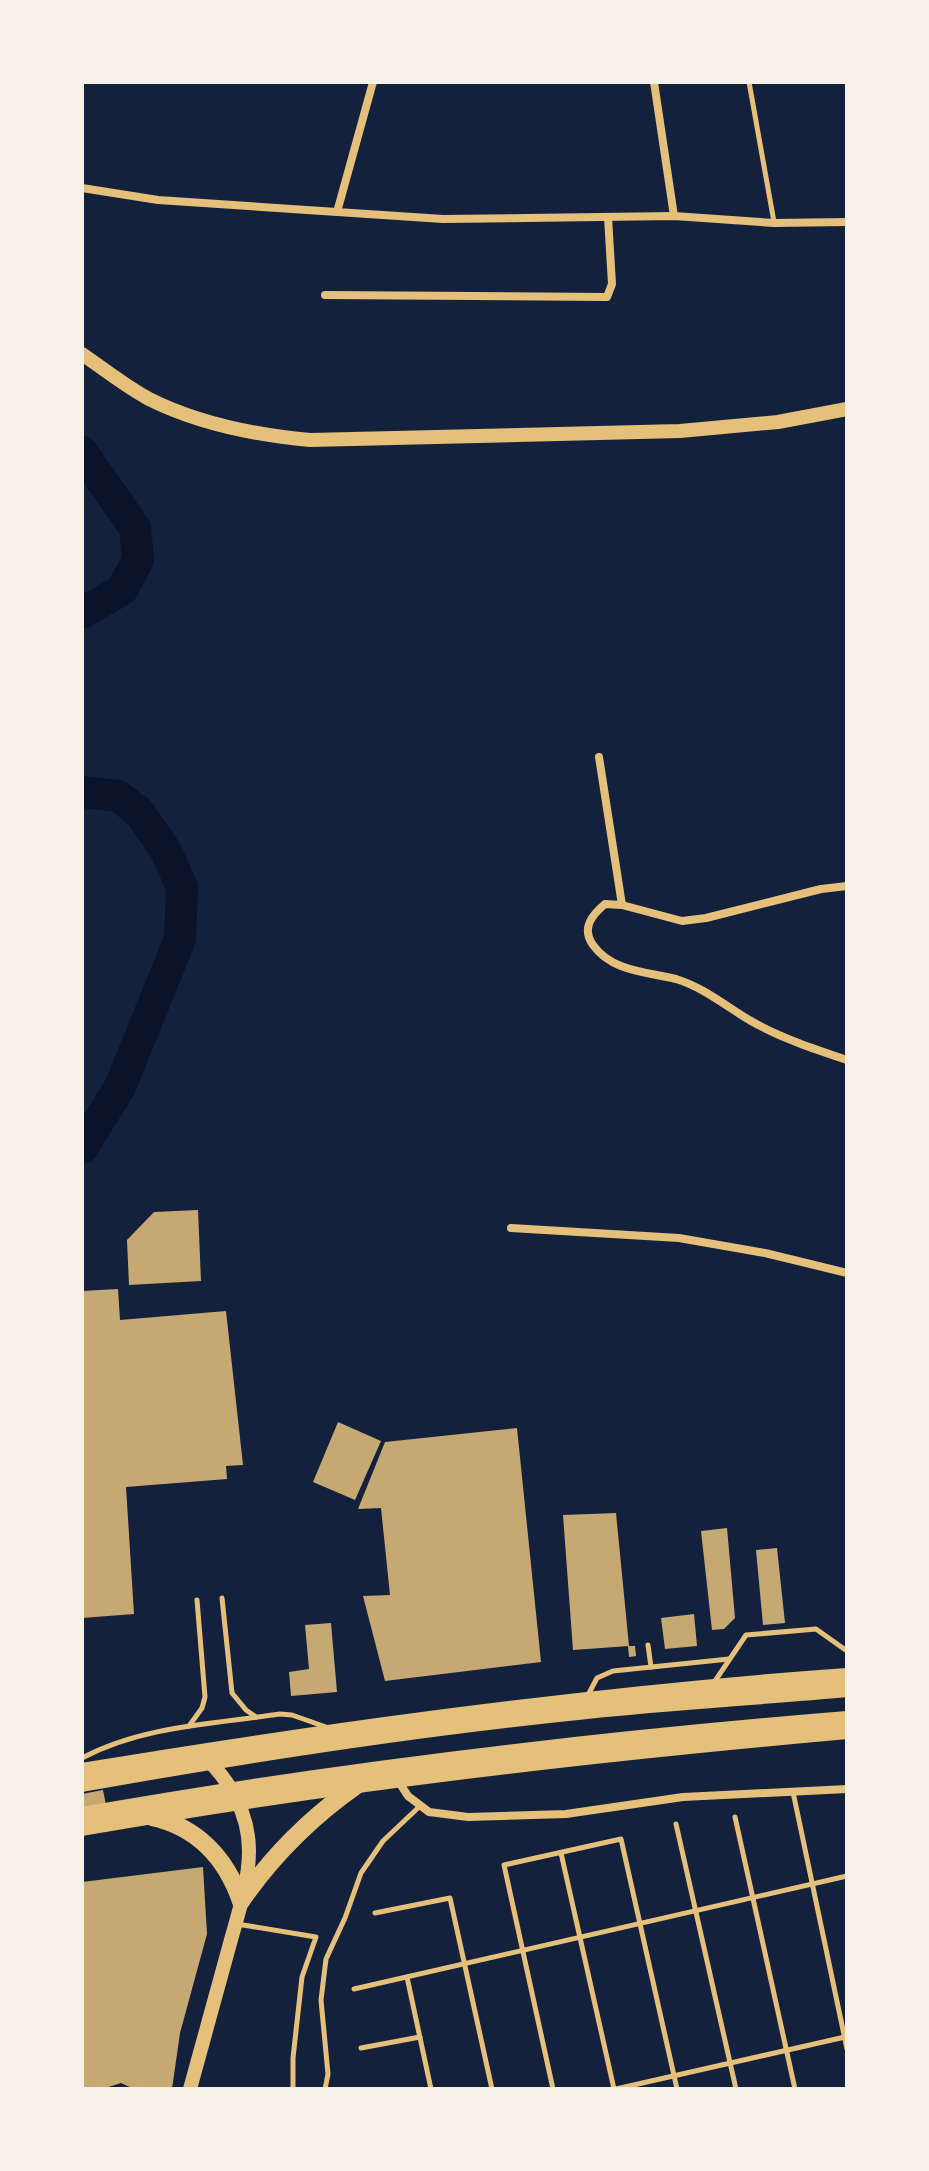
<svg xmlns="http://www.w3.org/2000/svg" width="929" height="2171" viewBox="0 0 929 2171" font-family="Manrope,sans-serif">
  <rect width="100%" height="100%" fill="#14213d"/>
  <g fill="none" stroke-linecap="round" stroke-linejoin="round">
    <!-- river -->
    <g stroke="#0b132b" stroke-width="32">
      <polyline points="82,452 135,528 138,560 122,590 82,613"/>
      <polyline points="82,792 118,796 139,812 166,851 182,887 180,939 120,1087 82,1148"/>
    </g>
  </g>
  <!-- building -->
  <g fill="#c6a872">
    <polygon points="198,1210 201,1281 129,1285 127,1240 154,1212"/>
    <polygon points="118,1289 120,1320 226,1311 243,1465 226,1466 227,1479 126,1487 134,1614 82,1618 82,1291"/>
    <polygon points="338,1422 381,1441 355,1500 313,1482"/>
    <polygon points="517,1428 541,1662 385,1681 363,1596 390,1595 381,1508 358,1509 385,1442"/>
    <polygon points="616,1513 629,1646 573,1650 563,1515"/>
    <polygon points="727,1528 735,1618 724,1629 712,1630 701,1531"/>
    <polygon points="777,1548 785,1623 763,1625 756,1550"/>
    <polygon points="694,1614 697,1646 665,1649 661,1618"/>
    <polygon points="331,1623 337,1692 291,1696 289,1672 309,1669 305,1625"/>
    <polygon points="628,1646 635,1646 636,1656 629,1657"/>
    <polygon points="103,1790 106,1805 82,1809 82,1794"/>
    <polygon points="203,1867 207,1934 180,2033 172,2089 134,2089 121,2083 102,2089 82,2089 82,1882"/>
  </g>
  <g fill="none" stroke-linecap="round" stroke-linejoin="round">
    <!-- service -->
    <g stroke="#e5c07b" stroke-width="5">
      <polyline points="749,82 774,222"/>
      <polyline points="222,1598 232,1693 246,1710 256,1717"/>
      <polyline points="648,1645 651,1667"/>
      <polyline points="713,1684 746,1635 816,1629 847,1651"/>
      <polyline points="588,1695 597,1678 613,1671 729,1659"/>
      <polyline points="189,1726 202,1708 205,1697 197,1600"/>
      <path d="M82,1758C142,1726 213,1724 280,1714L292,1715L326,1727"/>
      <polyline points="793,1792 847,2049"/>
      <polyline points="735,1817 795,2089"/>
      <polyline points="676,1824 736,2089"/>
      <polyline points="561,1853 614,2089"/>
      <polyline points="375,1913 450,1898 492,2089"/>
      <polyline points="237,1924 316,1937 302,1977 293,2058 293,2089"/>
      <polyline points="407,1977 431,2089"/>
      <polyline points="354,1989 847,1876"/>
      <polyline points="361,2048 420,2037"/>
      <polyline points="325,2089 328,2074 321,2000 326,1959 345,1918 361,1873 383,1841 420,1806"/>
      <polyline points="553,2089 504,1865 621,1839 677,2089"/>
      <polyline points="616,2089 845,2037"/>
    </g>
    <!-- minor -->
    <g stroke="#e5c07b" stroke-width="8">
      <polyline points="654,82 674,216"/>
      <polyline points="82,188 158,200 443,219 674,216 774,223 847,222"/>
      <polyline points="337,212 373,82"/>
      <polyline points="325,295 607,297 612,284 608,217"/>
      <polyline points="599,757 622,905"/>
      <path d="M847,886L821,889L706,918L682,921L622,905L605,904C592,915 581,928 593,945C612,972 648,972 676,979C703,987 727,1007 751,1021C781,1038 814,1049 847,1060"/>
      <polyline points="511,1228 679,1238 765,1253 847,1273"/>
      <polyline points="397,1779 408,1796 429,1812 468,1817 566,1814 683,1797 847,1789"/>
    </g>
    <!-- tertiary -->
    <path stroke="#e5c07b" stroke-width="14" d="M190,2089C203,2042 216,1994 229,1947C237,1917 249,1883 249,1851C249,1814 230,1779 202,1755"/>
    <!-- secondary -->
    <path stroke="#e5c07b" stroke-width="14" d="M82,354C104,369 125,386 149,399C199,424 255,435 310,440L680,431L778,422L847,409"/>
    <!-- primary -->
    <g stroke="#e5c07b" stroke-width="16">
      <path d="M82,1784C249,1754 418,1728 587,1711C673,1702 760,1697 847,1689"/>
      <path d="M82,1815C336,1770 590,1740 847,1719"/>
    </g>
    <!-- trunk -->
    <g stroke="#e5c07b" stroke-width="18">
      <path d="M82,1772C335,1730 591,1695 847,1677"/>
      <path d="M152,1817C197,1827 226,1858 241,1901"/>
      <path d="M82,1827C335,1782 591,1753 847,1730"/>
      <path d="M241,1901C273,1855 310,1818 357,1785"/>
    </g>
  </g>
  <!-- border -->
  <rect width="929" height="2171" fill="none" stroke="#f6f1e7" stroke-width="168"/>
</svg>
